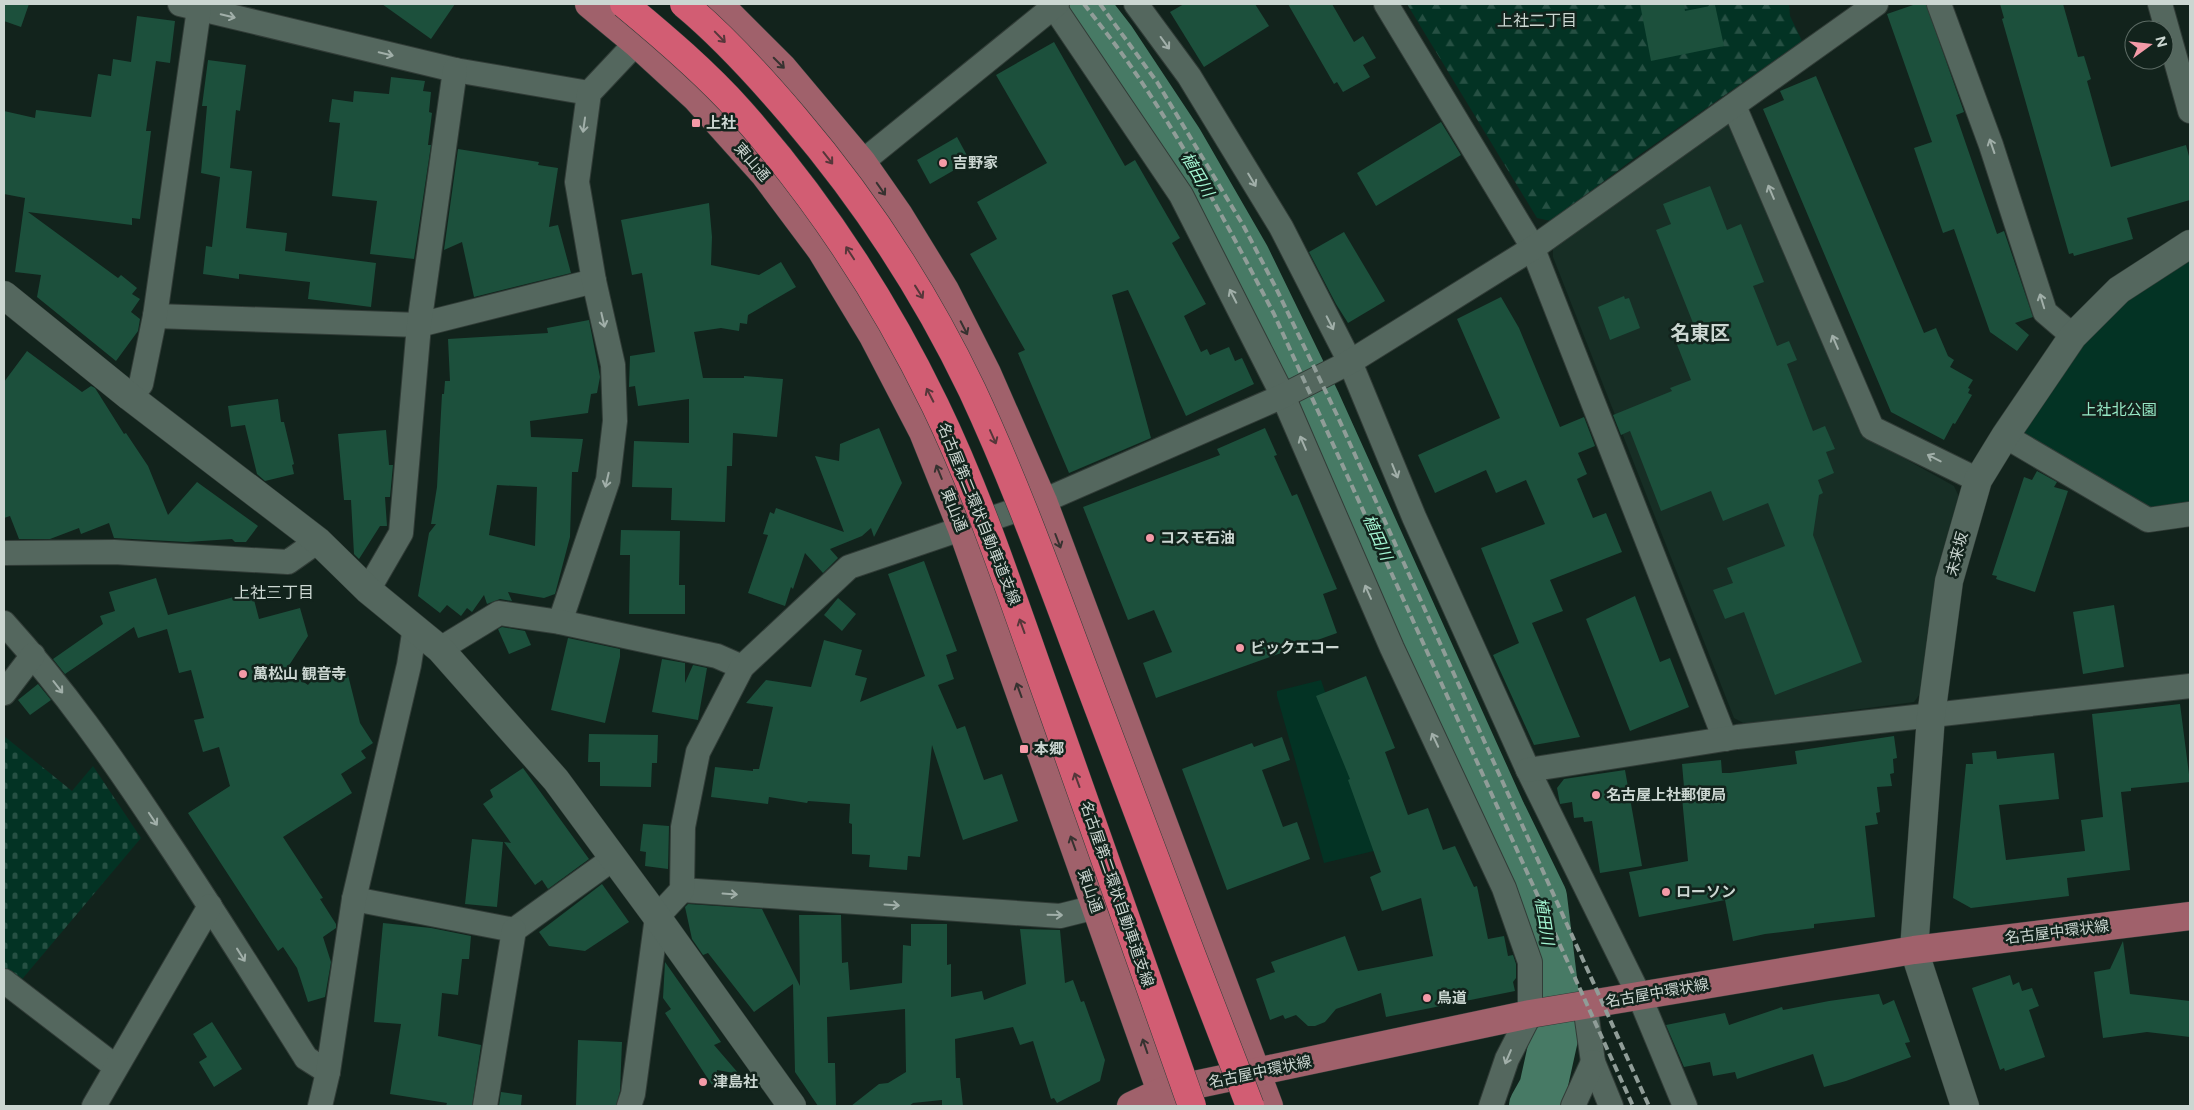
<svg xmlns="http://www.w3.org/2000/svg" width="2194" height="1110" viewBox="0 0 2194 1110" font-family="Figtree,'Noto Sans JP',sans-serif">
  <defs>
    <pattern id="forest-firs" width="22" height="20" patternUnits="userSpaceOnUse" patternTransform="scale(1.25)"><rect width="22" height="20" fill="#033324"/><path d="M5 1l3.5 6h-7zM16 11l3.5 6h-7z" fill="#265043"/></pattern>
    <pattern id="cemetery-stones" width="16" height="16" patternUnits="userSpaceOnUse" patternTransform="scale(1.25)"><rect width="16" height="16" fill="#033324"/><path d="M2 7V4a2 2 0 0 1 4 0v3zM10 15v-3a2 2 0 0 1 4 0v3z" fill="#265043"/></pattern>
  </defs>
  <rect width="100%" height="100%" fill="#12231c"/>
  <!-- built -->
  <polygon fill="#172e25" points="1724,122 1736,126 1873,441 1954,486 1960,499 1938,575 1927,636 1923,690 1914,702 1745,724 1734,718 1553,257 1553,246"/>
  <!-- forest -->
  <polygon fill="url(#forest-firs)" points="1407,4 1789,4 1790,16 1802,41 1632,160 1551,221 1537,218"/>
  <!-- cemetery -->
  <polygon fill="url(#cemetery-stones)" points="4,736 72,791 93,766 141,838 18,984 4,973"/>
  <!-- green -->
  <g fill="#033324">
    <polygon points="2190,258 2190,506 2150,512 2023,437 2021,426 2059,370 2133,294"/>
    <polygon points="1321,680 1378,850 1324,863 1277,696 1277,691"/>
  </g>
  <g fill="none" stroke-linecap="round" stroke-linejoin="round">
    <!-- river -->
    <polyline stroke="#477a65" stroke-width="48" points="1084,4 1112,40 1179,141 1246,257 1317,403 1502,813 1543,897 1558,1020 1543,1088 1533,1106"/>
  </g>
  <!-- building -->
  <g fill="#1c503c" fill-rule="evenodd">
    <polygon points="4,4 29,4 21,27 4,21"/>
    <polygon points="382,4 455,4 431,39"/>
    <polygon points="1184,4 1255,4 1269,26 1204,67 1170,12"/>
    <polygon points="1288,4 1332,4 1354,42 1363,36 1376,58 1363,65 1370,77 1343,92 1337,82 1334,84"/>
    <polygon points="1640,4 1684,4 1685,11 1715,5 1724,46 1651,61"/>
    <polygon points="1916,4 1926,4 1964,112 1956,115 1997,234 2004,231 2033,317 2015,323 2029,335 2017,351 1990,332 1954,229 1943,233 1914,148 1932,142 1887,14"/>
    <polygon points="2000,4 2063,4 2078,57 2084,56 2091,79 2087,81 2111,167 2186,145 2190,160 2190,200 2127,218 2133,239 2074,256 2073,253 2069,254 2002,19 2004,18"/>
    <polygon points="137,16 175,21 170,63 156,61 146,131 151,131 140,219 132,218 132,225 28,212 118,278 121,275 137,288 132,294 140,299 131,312 140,319 138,331 116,361 37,297 41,275 15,272 25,198 4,194 4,111 35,118 36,110 91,117 98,74 111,76 113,59 131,62"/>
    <polygon points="1054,42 1125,166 1135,160 1180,238 1172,243 1206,304 1184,316 1201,352 1207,349 1210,355 1229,347 1235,361 1242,358 1254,384 1186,416 1128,290 1112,295 1151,438 1069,473 1018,353 1025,350 970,254 997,239 977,202 1047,163 996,75"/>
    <polygon points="208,60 246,65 240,111 236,110 230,168 252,171 246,228 287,233 285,251 376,263 371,307 308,299 310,282 239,274 239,279 203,274 206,246 212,247 220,177 201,173 207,106 202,106"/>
    <polygon points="1816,76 1924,333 1936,328 1948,356 1954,360 1950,367 1973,380 1968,388 1970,389 1968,393 1972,395 1955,424 1953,423 1944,440 1891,412 1763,109 1784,100 1780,91"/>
    <polygon points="391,77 425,81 423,91 431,92 429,112 432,113 428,145 431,145 414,259 370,254 377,201 332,196 340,123 329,122 332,99 353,102 354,91 389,94"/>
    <polygon points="1441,122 1461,155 1376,206 1357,173"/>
    <polygon points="957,137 970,161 930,184 917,160"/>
    <polygon points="458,149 539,162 538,165 558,168 549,227 558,225 571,273 474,297 462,242 444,250"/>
    <polygon points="1710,186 1727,230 1741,224 1764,282 1753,286 1777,346 1789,341 1797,360 1787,364 1813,431 1825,426 1835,449 1826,452 1834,473 1818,480 1823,493 1819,495 1813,535 1862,662 1775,695 1744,612 1725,619 1713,590 1733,583 1727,568 1785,546 1768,503 1723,521 1711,491 1661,511 1630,431 1621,435 1613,415 1672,391 1670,388 1691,380 1674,337 1695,328 1656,230 1671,224 1663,204"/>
    <polygon points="709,203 712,237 711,265 759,275 781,262 796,287 748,315 747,324 740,323 739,331 721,328 694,332 703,378 744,378 744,376 783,379 777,437 733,433 732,466 727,466 725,522 671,520 672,488 632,487 634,441 689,443 689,399 638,406 635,386 629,387 630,356 655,352 642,273 632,275 621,220"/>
    <polygon points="1344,232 1385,301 1348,323 1336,304 1309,252"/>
    <polygon points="1624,296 1625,299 1629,298 1640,328 1610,340 1598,307"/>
    <polygon points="1501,297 1519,328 1560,427 1584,417 1595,446 1578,453 1587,474 1577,479 1593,518 1606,513 1622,552 1550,580 1563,611 1532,623 1580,737 1534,745 1493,655 1519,643 1481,548 1545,524 1526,480 1496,493 1486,470 1435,493 1418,455 1500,418 1457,319"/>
    <path d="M589,320L600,377L597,393L591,394L588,413L530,421L531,437L583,439L578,472H572L570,537L555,594L544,598L508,592L512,601L500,599L487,604L484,595L472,612L467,608L461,616L447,605L440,613L418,596L429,533L436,524H431L437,487L442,394H444L445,381H450L448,339L548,333L547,328ZM497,485L537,487L535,546L489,535Z"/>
    <polygon points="27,351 82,392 91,386 95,388 124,434 126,433 148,466 168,515 197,482 258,526 246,542 235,542 232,539 187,542 114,538 109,523 81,534 79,528 50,539 19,539 10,516 4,518 4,382"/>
    <polygon points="278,399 281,422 284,422 294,464 292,465 294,474 265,481 257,474 245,425 231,427 228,406"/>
    <polygon points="879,428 902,483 874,537 871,528 862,536 830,549 838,558 823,573 805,553 793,589 791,587 785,606 748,593 768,535 763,534 770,512 774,514 776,508 844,532 815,456 839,461 840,444"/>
    <polygon points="1265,428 1277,455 1274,456 1292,496 1297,494 1337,589 1323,594 1337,633 1156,698 1143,663 1172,652 1154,610 1128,620 1083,507 1220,455 1217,449"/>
    <polygon points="386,430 389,465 393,465 390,497 385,497 387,526 380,526 359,559 354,554 351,500 344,500 338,434"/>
    <polygon points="2037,471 2057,482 2054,487 2068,491 2035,592 1996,579 1997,576 1992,575 2024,477 2032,480"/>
    <polygon points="621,530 680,531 679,585 685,585 685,614 629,614 630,555 620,555"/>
    <polygon points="924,561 957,651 946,655 954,679 938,685 957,729 965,726 984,780 1002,774 1018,821 963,840 932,745 920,857 908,856 907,870 869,867 870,855 852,854 852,824 849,823 850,804 808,801 807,803 769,797 768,804 711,797 715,767 753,771 753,769 759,769 773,707 746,703 766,680 811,687 824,640 862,650 855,675 867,678 860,702 925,676 888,574"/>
    <polygon points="156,578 168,615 252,592 259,619 300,608 308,636 286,670 308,685 312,680 347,671 360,723 373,743 361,751 366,758 341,774 352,793 283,837 323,898 320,899 336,924 336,928 323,937 331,962 325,997 308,1002 297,968 283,947 278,951 188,813 230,786 219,747 203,752 194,720 204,718 191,670 179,673 167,629 138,638 134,627 65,674 53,659 103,624 100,616 115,611 109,592"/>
    <polygon points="1635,596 1660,662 1670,658 1689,707 1630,731 1586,619"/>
    <polygon points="838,598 856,614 842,631 824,615"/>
    <polygon points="2114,605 2124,667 2083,674 2073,612"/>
    <polygon points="502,627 525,631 531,645 509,654 498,629"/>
    <polygon points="568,638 620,649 620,657 605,723 551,710"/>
    <polygon points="662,659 685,663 685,683 693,665 707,668 698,720 652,712"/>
    <polygon points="1366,676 1395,748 1385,752 1408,815 1428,808 1443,850 1455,846 1474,887 1477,886 1488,939 1504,936 1508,956 1513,955 1516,964 1516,978 1513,982 1515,991 1386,1017 1381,993 1336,1009 1325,1022 1315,1026 1308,1026 1296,1015 1285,1019 1283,1015 1270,1020 1256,979 1275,972 1271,962 1345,936 1358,971 1433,956 1421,898 1382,911 1370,877 1381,872 1348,780 1350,779 1316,696"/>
    <polygon points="38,684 51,700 30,715 18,700"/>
    <polygon points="2180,704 2190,782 2131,788 2131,791 2121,792 2130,870 2067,878 2069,896 1971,908 1953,898 1966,764 1973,764 1972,753 1996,751 1997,759 2054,753 2059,799 1999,805 2006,860 2085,851 2081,820 2103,817 2092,714"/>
    <polygon points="589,734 658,735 657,763 652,763 651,787 600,786 600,762 588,762"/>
    <polygon points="1894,736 1897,758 1893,759 1894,773 1890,774 1892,786 1877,787 1880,812 1876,813 1878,824 1865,826 1875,917 1814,924 1814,928 1765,934 1733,941 1725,900 1639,917 1629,872 1688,861 1681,787 1684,787 1682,764 1721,760 1722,773 1730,773 1797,764 1795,751"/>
    <polygon points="1282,737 1290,760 1262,770 1283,827 1297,822 1310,859 1227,890 1182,769 1252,743 1254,747"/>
    <polygon points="523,768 589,859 548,889 542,880 535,885 504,842 511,843 483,804 493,797 490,790"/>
    <polygon points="1625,770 1642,866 1600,873 1592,821 1584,822 1583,817 1574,818 1572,802 1560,804 1557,788 1564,779"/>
    <polygon points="643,824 669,826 668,869 645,866 646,852 640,851"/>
    <polygon points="472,839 503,842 497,907 465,904"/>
    <polygon points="602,884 629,922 585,951 549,946 539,932"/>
    <polygon points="688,904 762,909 800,986 799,915 841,915 842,963 848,962 850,990 902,983 903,945 911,946 911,924 947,924 947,965 951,964 951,997 982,991 984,1000 1026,984 1020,929 1060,930 1065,983 1073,980 1081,1002 1084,1001 1105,1060 1100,1081 1057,1103 1054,1098 1051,1099 1033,1041 1020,1045 1013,1027 955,1039 956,1078 960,1078 963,1106 942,1106 942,1100 913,1103 909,1106 851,1106 879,1084 888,1083 906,1072 905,1009 827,1017 828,1063 835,1063 836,1106 818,1106 795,1072 793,984 754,1012 708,953 703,955 692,939 685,907"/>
    <polygon points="383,923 431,928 471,936 469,959 462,959 458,995 442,993 438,1036 481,1045 472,1106 446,1106 447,1103 390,1094 401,1024 374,1022"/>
    <polygon points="2123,941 2130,994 2190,1001 2190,1037 2147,1032 2103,1038 2094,972 2110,969"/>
    <polygon points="665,962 721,1042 714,1045 739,1074 717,1070 714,1088 665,1013 671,1009 663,998"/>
    <polygon points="2010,975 2013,985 2019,982 2022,991 2032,988 2039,1006 2029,1010 2045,1057 2005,1071 2004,1068 2000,1070 1972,988"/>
    <polygon points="1879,994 1883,1005 1894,1000 1910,1042 1905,1043 1911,1057 1846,1081 1824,1087 1813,1054 1737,1079 1735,1072 1713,1076 1710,1062 1684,1067 1666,1025 1725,1013 1729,1025 1782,1007 1783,1010 1829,1001"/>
    <polygon points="212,1022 242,1069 214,1087 199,1062 207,1057 193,1034"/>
    <polygon points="578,1040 622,1042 620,1091 616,1106 576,1106"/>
    <polygon points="501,1092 522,1095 521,1106 499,1106"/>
  </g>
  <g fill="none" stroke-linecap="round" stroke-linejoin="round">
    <defs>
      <g id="minor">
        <polyline points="180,4 455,70 589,93"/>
        <polyline points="1052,4 1181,195 1283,396 1392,648 1504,888 1530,962 1530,1014 1507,1059 1491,1106"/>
        <polyline points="1136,4 1189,76 1281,227 1350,362 1414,517 1528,770 1639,995 1685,1106"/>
        <polyline points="1386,4 1531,244 1725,739"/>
        <polyline points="1939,4 1991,145 2045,312 2073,336"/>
        <polyline points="2160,4 2190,111"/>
        <polyline points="1734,106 1872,428 1978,480"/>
        <polyline points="862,162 1057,4"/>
        <polyline points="155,316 419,325 594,281"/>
        <polyline points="130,397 141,384 155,316 199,9"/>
        <polyline points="2005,436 2148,520 2190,514"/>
        <polyline points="4,553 114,552 288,562 318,541"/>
        <polyline points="368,590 401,533 419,325 455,70"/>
        <polyline points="560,622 608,480 615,421 613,365 594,281 577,182 589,93 636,43"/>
        <path d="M4,623C63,688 113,759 161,832C211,906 258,982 306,1058L328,1072"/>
        <polyline points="440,649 499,613 560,622 717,656 742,667"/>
        <polyline points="4,693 33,655"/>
        <polyline points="1528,770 1737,737 2190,686"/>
        <polyline points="682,890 1060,916 1096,907"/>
        <polyline points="354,899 514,930 614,858"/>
        <polyline points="4,981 116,1067"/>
        <polyline points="1585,1005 1593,1062 1611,1106"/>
        <polyline points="94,1106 210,906"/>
        <polyline points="320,1106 328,1072 354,899 409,665 415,627"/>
        <polyline points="485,1106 514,930"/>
        <polyline points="629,1106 633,1094 657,917 682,890 683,827 698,752 742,667 849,567 1043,501 1283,396 1350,362 1533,248 1876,4"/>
        <polyline points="1573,1106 1593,1062"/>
      </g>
      <g id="tertiary">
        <polyline points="4,295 130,397 318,541 368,590 440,649 556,780 657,917 792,1106"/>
        <polyline points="1965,1106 1914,950 1931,716 1949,581 1978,480 2005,436 2073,336 2119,290 2190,244"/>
      </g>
      <g id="primary">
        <polyline points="589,4 636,43 696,98 765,175 821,250 873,336 923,432 962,529 1166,1106"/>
        <polyline points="719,4 783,68 862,162 899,215 945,290 987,373 1043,501 1269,1106"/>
        <polyline points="1131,1106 1161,1092 1530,1014 1914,950 2190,916"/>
      </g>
    </defs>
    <!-- minor casing -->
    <use href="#minor" stroke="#313c37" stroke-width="26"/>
    <!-- tertiary casing -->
    <use href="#tertiary" stroke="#313c37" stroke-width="29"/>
    <!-- primary casing -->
    <use href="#primary" stroke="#313c37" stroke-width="29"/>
    <!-- minor -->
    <use href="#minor" stroke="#54675e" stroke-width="24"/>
    <!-- tertiary -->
    <use href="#tertiary" stroke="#54675e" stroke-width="28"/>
    <!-- primary -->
    <use href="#primary" stroke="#a0616b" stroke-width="28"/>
    <!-- rail -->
    <g stroke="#909d98" stroke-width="4" stroke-dasharray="8 4" stroke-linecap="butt">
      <path d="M1084,4C1100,25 1117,46 1132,68C1186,146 1230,230 1274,314L1633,1106"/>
      <polyline points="1100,4 1157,82 1243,225 1276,288 1337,415 1649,1106"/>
    </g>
    <defs>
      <g id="motorway-bridge">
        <path d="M624,4C664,37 705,72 740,111C819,200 883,298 935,405C982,502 1015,606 1051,706C1098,840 1145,973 1192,1106"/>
        <path d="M684,4C724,37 760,77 794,117C864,199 925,292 972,390C1021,495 1059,604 1100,712C1149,844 1199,975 1250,1106"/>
      </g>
    </defs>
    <!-- motorway-bridge casing -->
    <use href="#motorway-bridge" stroke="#313c37" stroke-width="29" stroke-linecap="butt"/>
    <!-- motorway-bridge -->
    <use href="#motorway-bridge" stroke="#d25d73" stroke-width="28"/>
  </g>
  <!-- one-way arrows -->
  <defs><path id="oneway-shaft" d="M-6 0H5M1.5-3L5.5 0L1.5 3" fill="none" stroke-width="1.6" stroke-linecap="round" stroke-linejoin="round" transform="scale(1.25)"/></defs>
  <g stroke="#a1afa9">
    <use href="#oneway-shaft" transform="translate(228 16) rotate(13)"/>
    <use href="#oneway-shaft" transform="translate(1165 43) rotate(54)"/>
    <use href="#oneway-shaft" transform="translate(386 54) rotate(13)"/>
    <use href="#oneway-shaft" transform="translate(584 125) rotate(98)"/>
    <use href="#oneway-shaft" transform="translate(1992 146) rotate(-109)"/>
    <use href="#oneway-shaft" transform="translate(1252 180) rotate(59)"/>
    <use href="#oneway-shaft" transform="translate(1771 192) rotate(-113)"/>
    <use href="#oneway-shaft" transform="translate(1233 296) rotate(-117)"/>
    <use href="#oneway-shaft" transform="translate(2042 301) rotate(-107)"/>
    <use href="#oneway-shaft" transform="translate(603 320) rotate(77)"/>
    <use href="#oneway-shaft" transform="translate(1330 323) rotate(63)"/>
    <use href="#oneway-shaft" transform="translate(1835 342) rotate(-113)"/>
    <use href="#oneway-shaft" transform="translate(1303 443) rotate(-113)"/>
    <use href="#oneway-shaft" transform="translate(1934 458) rotate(-153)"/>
    <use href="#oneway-shaft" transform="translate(1395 471) rotate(68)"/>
    <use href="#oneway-shaft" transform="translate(607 480) rotate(103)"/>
    <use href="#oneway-shaft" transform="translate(1368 592) rotate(-114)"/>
    <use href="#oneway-shaft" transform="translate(58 687) rotate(52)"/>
    <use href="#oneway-shaft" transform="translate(1435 740) rotate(-115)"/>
    <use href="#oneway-shaft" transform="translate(153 819) rotate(56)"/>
    <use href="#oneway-shaft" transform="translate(730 894) rotate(4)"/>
    <use href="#oneway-shaft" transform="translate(892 905) rotate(4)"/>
    <use href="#oneway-shaft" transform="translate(1055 915) rotate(1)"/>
    <use href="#oneway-shaft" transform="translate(241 955) rotate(58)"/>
    <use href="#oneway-shaft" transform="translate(1508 1057) rotate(113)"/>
  </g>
  <g stroke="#55373a">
    <use href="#oneway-shaft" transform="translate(720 37) rotate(46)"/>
    <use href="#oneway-shaft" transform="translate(828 158) rotate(52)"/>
    <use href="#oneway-shaft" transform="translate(850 253) rotate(-123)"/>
    <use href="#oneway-shaft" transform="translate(919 292) rotate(58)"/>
    <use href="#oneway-shaft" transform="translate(930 395) rotate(-117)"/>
    <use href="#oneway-shaft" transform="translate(993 437) rotate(66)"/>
    <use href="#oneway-shaft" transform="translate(1022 626) rotate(-110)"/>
    <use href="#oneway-shaft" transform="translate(1077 780) rotate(-110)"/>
  </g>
  <g stroke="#363230">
    <use href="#oneway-shaft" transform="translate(779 63) rotate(45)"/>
    <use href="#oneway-shaft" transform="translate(881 189) rotate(55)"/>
    <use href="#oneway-shaft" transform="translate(964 328) rotate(63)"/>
    <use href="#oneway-shaft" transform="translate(939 472) rotate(-112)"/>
    <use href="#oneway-shaft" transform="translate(1058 541) rotate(69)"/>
    <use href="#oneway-shaft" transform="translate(1019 690) rotate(-110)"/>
    <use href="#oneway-shaft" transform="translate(1073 843) rotate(-110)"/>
    <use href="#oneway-shaft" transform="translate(1145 1046) rotate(-109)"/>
  </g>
  <!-- markers -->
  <g fill="#f49aa7" stroke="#12231c" stroke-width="2">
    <rect x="691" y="118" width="10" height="10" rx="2.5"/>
    <circle cx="943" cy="163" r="5"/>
    <circle cx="1150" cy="538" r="5"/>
    <circle cx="1240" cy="648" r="5"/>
    <circle cx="243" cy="674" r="5"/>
    <rect x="1019" y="744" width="10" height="10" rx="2.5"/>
    <circle cx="1596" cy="795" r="5"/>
    <circle cx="1666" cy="892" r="5"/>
    <circle cx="1427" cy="998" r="5"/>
    <circle cx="703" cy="1082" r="5"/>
  </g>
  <g text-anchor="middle" stroke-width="5" stroke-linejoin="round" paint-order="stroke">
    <!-- poi labels -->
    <g font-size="15" font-weight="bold" fill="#cbd6d1" stroke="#12231c" text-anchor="start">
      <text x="706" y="128">上社</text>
      <text x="953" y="168">吉野家</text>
      <text x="1160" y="543">コスモ石油</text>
      <text x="1250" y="653">ビックエコー</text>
      <text x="253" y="679">萬松山 観音寺</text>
      <text x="1034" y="754">本郷</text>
      <text x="1606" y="800">名古屋上社郵便局</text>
      <text x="1676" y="897">ローソン</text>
      <text x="1437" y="1003">鳥道</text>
      <text x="713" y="1087">津島社</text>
    </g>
    <!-- street labels -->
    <g font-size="15" fill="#cbd6d1" stroke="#12231c">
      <text transform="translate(752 162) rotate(49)" y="5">東山通</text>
      <text transform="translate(954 510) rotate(68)" y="5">東山通</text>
      <text transform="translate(979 514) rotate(68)" y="5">名古屋第二環状自動車道支線</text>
      <text transform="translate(1957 554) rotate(-75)" y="5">未来坂</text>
      <text transform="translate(1090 891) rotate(71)" y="5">東山通</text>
      <text transform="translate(1117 894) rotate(71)" y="5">名古屋第二環状自動車道支線</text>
      <text transform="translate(2057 932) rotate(-7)" y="5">名古屋中環状線</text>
      <text transform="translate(1657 993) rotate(-10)" y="5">名古屋中環状線</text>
      <text transform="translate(1260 1072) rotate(-12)" y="5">名古屋中環状線</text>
    </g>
    <!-- park labels -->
    <g font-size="15" fill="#96e8c5" stroke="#12231c">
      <text x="2119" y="415">上社北公園</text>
    </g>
    <!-- neighbourhood labels -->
    <g font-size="16" fill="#cbd6d1" stroke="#12231c">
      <text x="1537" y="26">上社二丁目</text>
      <text x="274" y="598">上社三丁目</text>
    </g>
    <!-- water labels -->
    <g font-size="16" font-style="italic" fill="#a4f6d3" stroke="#12231c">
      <text transform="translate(1198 174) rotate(60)" y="6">植田川</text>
      <text transform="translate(1378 537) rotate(66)" y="6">植田川</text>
      <text transform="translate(1545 921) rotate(81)" y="6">植田川</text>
    </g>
    <!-- district labels -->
    <g font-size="20" font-weight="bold" fill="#cbd6d1" stroke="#12231c">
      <text x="1700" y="340">名東区</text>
    </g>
  </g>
  <!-- border -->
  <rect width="2194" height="1110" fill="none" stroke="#cbd6d1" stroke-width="10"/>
  <!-- north arrow -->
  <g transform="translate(2149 45) rotate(75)"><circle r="24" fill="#12231c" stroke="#5c6b64"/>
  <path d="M0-4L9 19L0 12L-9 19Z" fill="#f49aa7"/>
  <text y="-8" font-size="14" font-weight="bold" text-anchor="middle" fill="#cbd6d1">N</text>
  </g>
</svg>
